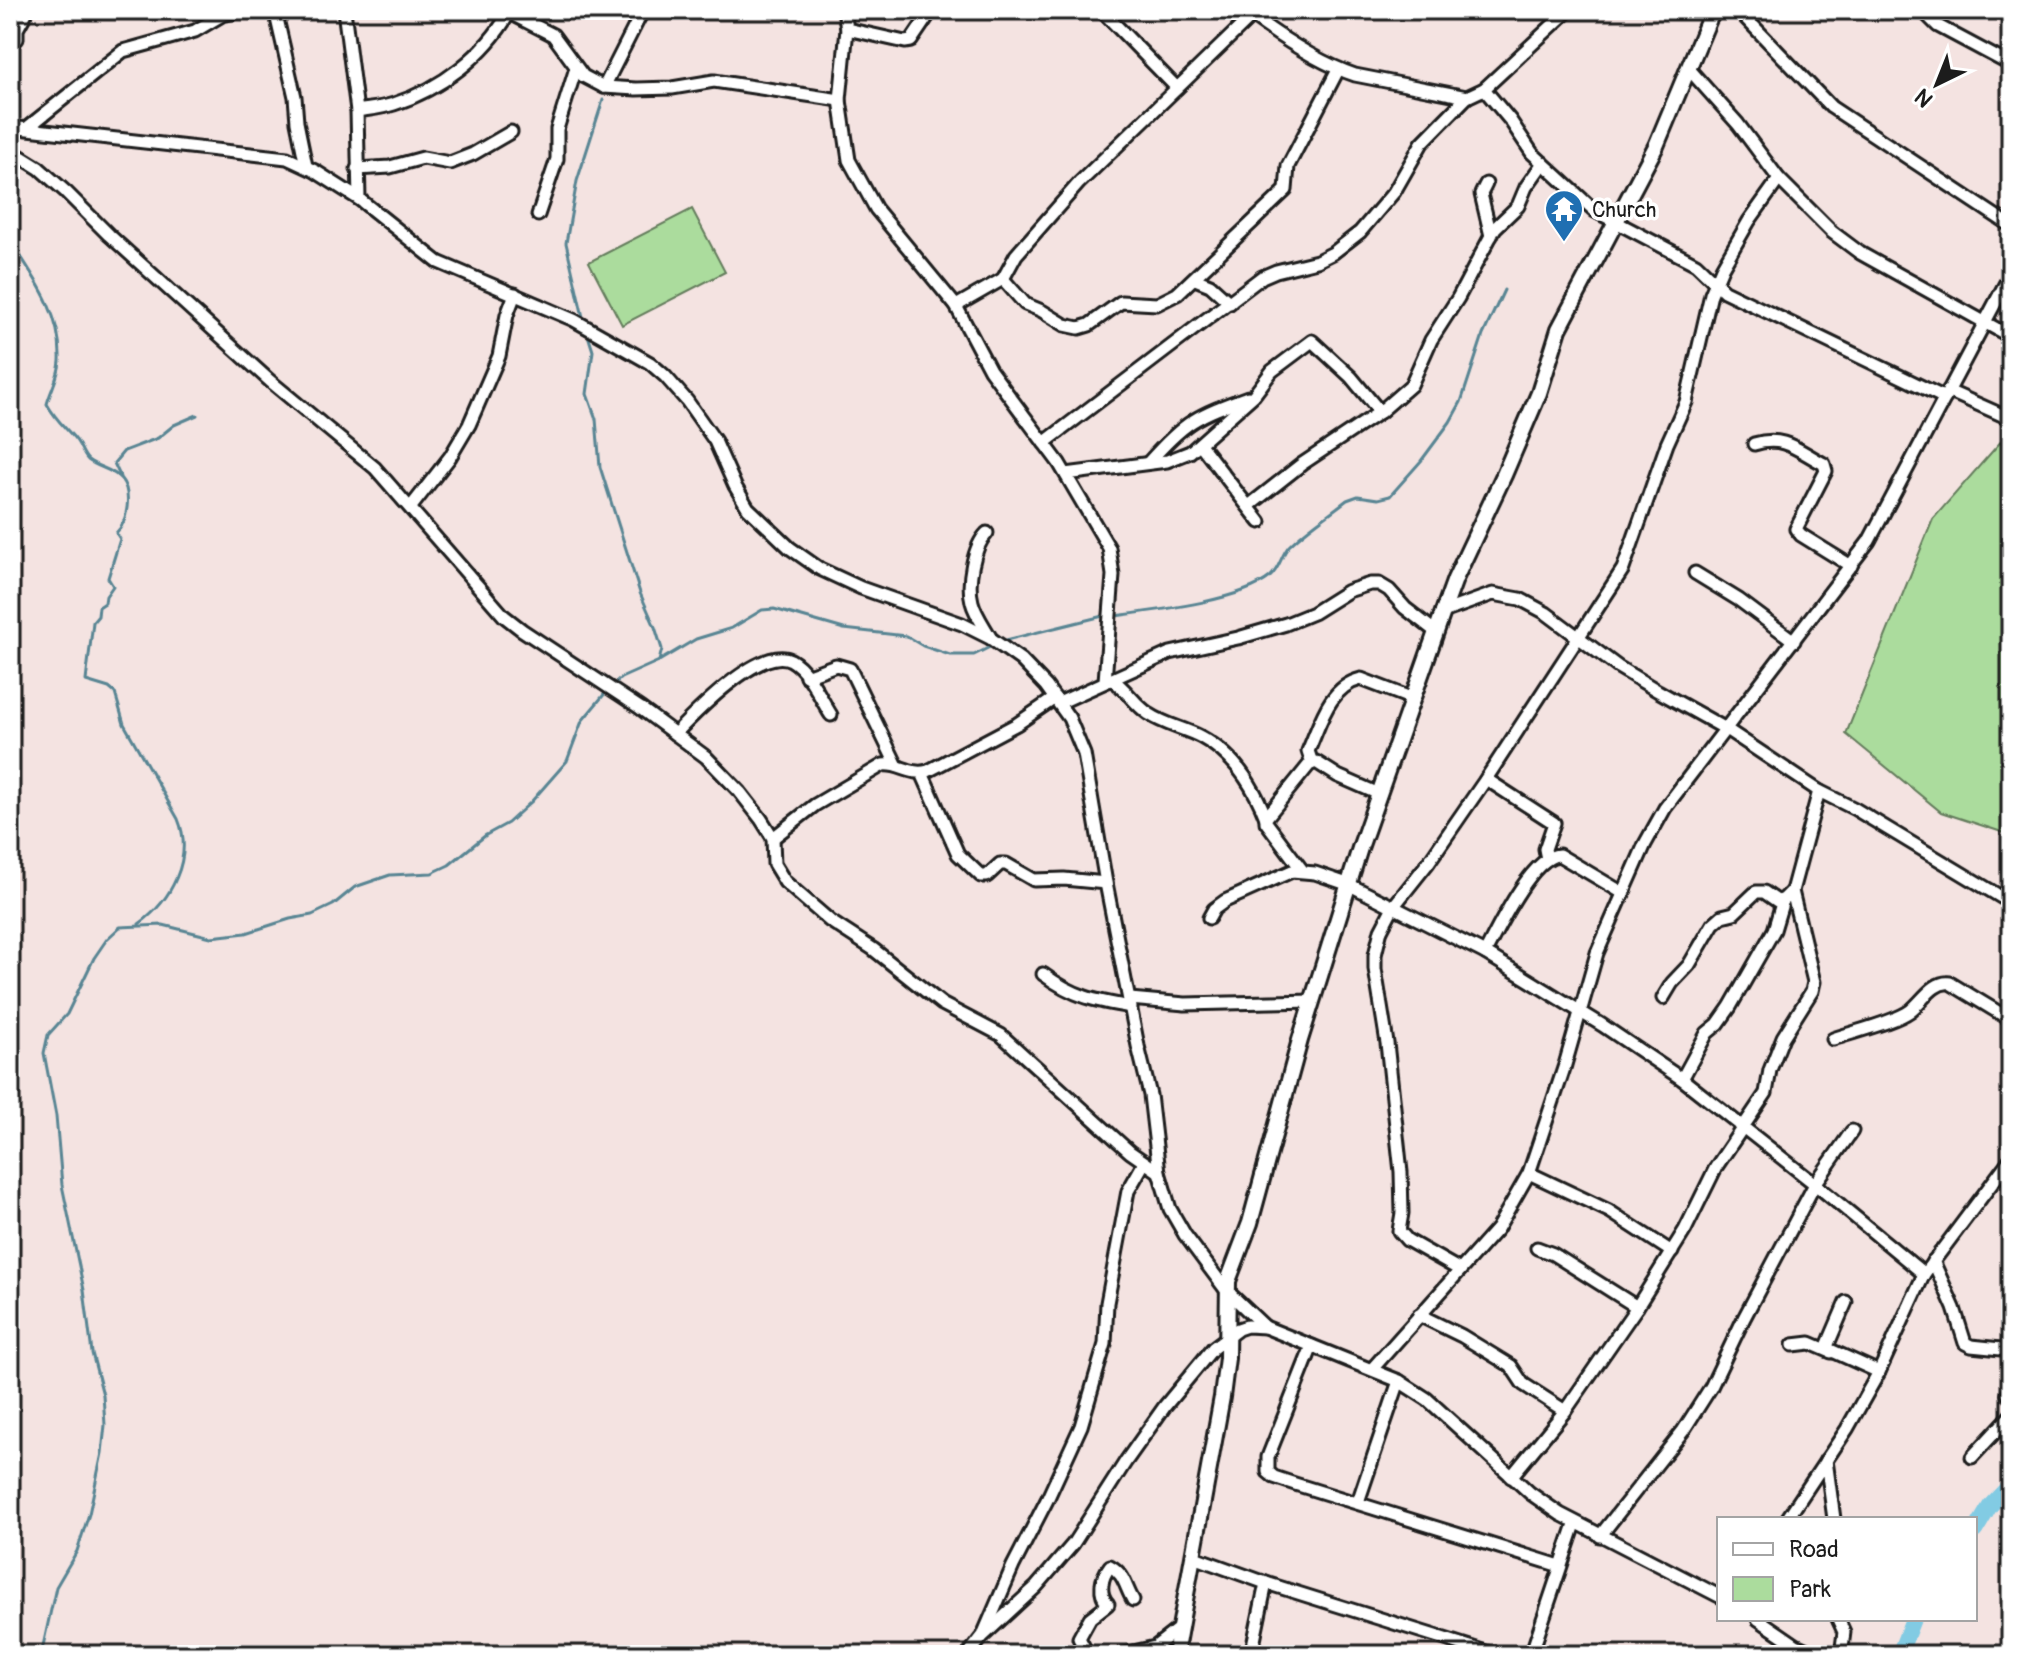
<svg xmlns="http://www.w3.org/2000/svg" width="2021" height="1665" viewBox="0 0 2021 1665" font-family="Pangolin,sans-serif">
  <rect width="100%" height="100%" fill="#f4e3e1"/>
  <filter id="ink" filterUnits="userSpaceOnUse"><feTurbulence type="fractalNoise" baseFrequency=".0125" numOctaves="2"/><feDisplacementMap in="SourceGraphic" scale="16" xChannelSelector="R" yChannelSelector="G"/><feConvolveMatrix kernelMatrix="1 2 1 2 8 2 1 2 1" color-interpolation-filters="sRGB"/></filter>
  <g filter="url(#ink)">
    <!-- green -->
    <g fill="#abdc9d" stroke="#647c5c" stroke-width="2">
      <polygon points="692,209 725,272 622,325 589,262"/>
      <polygon points="2011,430 2011,835 1941,812 1846,734 1933,519"/>
    </g>
    <g fill="none" stroke-linecap="round" stroke-linejoin="round">
      <!-- stream -->
      <g stroke="#598593" stroke-width="3">
        <polyline points="10,196 15,181"/>
        <path d="M10,240C34,277 62,314 60,361C59,377 51,389 47,404C56,420 64,426 75,439C80,444 82,454 88,460C98,468 113,469 121,479C132,492 128,522 116,533L120,539L108,578L113,586L106,596L105,603L99,607L98,616L93,622L86,681L109,688L115,693L124,724L178,819C194,858 171,901 139,924"/>
        <polyline points="583,317 566,243 577,181 603,100"/>
        <polyline points="587,332 593,351 587,394 596,419 600,467 640,593 655,627 662,649 659,661 621,678 612,686"/>
        <polyline points="120,476 114,463 124,451 158,438 174,425 197,415"/>
        <path d="M1114,616C1152,611 1241,601 1270,577C1280,568 1281,555 1289,546C1306,529 1328,515 1347,500L1358,496L1378,499L1390,496L1421,461L1450,422L1461,402L1483,335L1504,290"/>
        <polyline points="1002,641 1103,616"/>
        <polyline points="659,661 696,639 732,628 762,610 774,609 844,629 906,636 923,646 950,655 974,655 992,646"/>
        <polyline points="41,1655 56,1587 77,1551 89,1514 102,1453 105,1425 103,1395 92,1353 84,1290 62,1185 56,1116 44,1053 48,1035 67,1014 94,958 107,939 120,927 163,925 211,937 246,933 290,919 312,915 333,905 355,887 390,875 432,873 449,865 486,835 508,823 531,802 567,761 582,721 607,691"/>
      </g>
      <!-- river -->
      <g stroke="#82cbe3" stroke-width="16">
        <polyline points="1975,1531 1990,1506 2011,1484"/>
        <polyline points="1899,1655 1913,1619"/>
      </g>
      <defs>
        <g id="minor">
          <polyline points="275,10 295,97 297,122 306,166"/>
          <polyline points="344,10 357,111 359,199"/>
          <polyline points="504,10 553,35 583,76 604,87 636,89 672,88 714,81 840,100"/>
          <polyline points="844,10 847,29 840,100 849,160 876,209 956,306 990,370 1059,463 1109,548 1113,575 1105,681"/>
          <polyline points="1101,10 1177,88"/>
          <path d="M1244,10C1278,36 1316,62 1355,75L1467,97L1484,89L1569,10"/>
          <polyline points="1738,10 1831,107 2011,226"/>
          <polyline points="1922,10 1938,26 2011,65"/>
          <polyline points="10,13 23,13 28,10"/>
          <polyline points="847,29 905,42 911,41 932,10"/>
          <polyline points="17,39 17,29 27,11"/>
          <polyline points="1688,68 1738,124 1779,179 1832,232 1860,253 2011,337"/>
          <polyline points="604,87 643,10"/>
          <polyline points="1484,89 1510,120 1532,153 1595,211 1696,264 1724,291 1945,398"/>
          <path d="M357,111C369,109 382,108 394,104C441,89 485,55 509,13"/>
          <polyline points="10,127 287,158 315,171 359,199 438,262 574,320 650,363 665,376 687,401 715,441 735,486 748,508 790,548 820,569 861,588 962,624 990,638 1021,660 1046,686 1069,718 1084,754 1106,883 1138,1046 1150,1095 1159,1172 1170,1209 1185,1235 1226,1290 1265,1327"/>
          <polyline points="27,128 123,51 195,31 222,15 244,10"/>
          <polyline points="10,150 39,168 66,192 109,235 270,381 375,468 504,616 522,630 640,708 706,757 740,792 761,819 773,838 774,864 785,882 830,921 873,949 942,1004 1001,1035 1130,1152 1159,1172"/>
          <polyline points="357,169 390,167 423,158 450,163 473,154 511,132"/>
          <polyline points="1486,184 1481,194 1491,236"/>
          <polyline points="538,215 557,159 557,129 576,68"/>
          <polyline points="1003,279 1025,304 1042,311 1065,325 1079,328 1089,325 1121,302 1157,304 1177,294 1286,190 1288,166 1338,70"/>
          <polyline points="1195,279 1210,285 1230,303"/>
          <polyline points="956,306 1003,279 1016,255 1079,183 1258,10"/>
          <polyline points="1948,391 2011,419"/>
          <polyline points="1044,443 1262,277 1276,271 1317,261 1333,253 1360,232 1394,192 1422,143 1467,97"/>
          <polyline points="1200,444 1260,522"/>
          <path d="M1754,444C1785,435 1797,450 1824,464L1826,471L1796,529L1801,535L1851,566"/>
          <path d="M1148,463C1185,421 1196,416 1248,397"/>
          <polyline points="1066,474 1167,461 1190,452 1254,395 1272,371 1312,341 1351,377 1380,412"/>
          <polyline points="1250,505 1302,464 1380,412 1411,385 1431,340 1458,298 1495,228 1518,206 1526,187 1543,163"/>
          <polyline points="411,507 450,457 469,425 499,356 507,315 515,294"/>
          <path d="M987,533C973,547 967,583 972,602C975,614 984,626 990,637"/>
          <polyline points="1695,573 1739,600 1794,641"/>
          <polyline points="1443,612 1493,594 1520,599 1546,613 1618,667 1658,691 1726,729 1819,791 1855,809 2011,903"/>
          <polyline points="806,676 836,665 850,669 897,766"/>
          <path d="M1113,680C1127,690 1135,705 1149,714C1165,725 1184,728 1201,737C1233,754 1253,784 1266,818"/>
          <polyline points="1059,703 1170,653 1238,638 1286,624 1313,613 1348,591 1370,584 1379,584 1389,590 1405,608 1436,632"/>
          <path d="M675,734C694,714 761,644 791,660C809,670 820,698 831,715"/>
          <path d="M1312,763L1308,751C1320,725 1328,687 1361,679L1413,699"/>
          <polyline points="922,773 958,854 981,876 987,876 1000,864 1006,864 1034,880 1064,879 1106,883"/>
          <polyline points="1486,779 1554,823 1545,849 1547,859"/>
          <path d="M773,838L815,805L883,765C900,763 910,776 928,771L1017,724L1055,698"/>
          <polyline points="1302,870 1266,822 1266,818 1309,765 1316,762 1338,776 1379,794"/>
          <polyline points="1209,918 1214,909 1225,901 1292,871 1315,873 1350,885 1485,953 1602,1025 1682,1079 1815,1184 1924,1274"/>
          <path d="M1485,953C1497,930 1532,856 1559,855L1623,893"/>
          <path d="M1043,974C1074,997 1095,1001 1131,1007"/>
          <polyline points="1663,998 1672,983 1689,965 1713,924 1722,916 1734,913 1756,892 1764,892 1777,901 1783,900"/>
          <polyline points="1130,999 1185,1004 1313,1001"/>
          <path d="M1833,1039C1853,1032 1895,1022 1910,1011C1923,1001 1933,981 1950,983L2011,1020"/>
          <polyline points="1682,1079 1707,1033 1718,1024 1730,1007 1774,930 1783,900 1792,891"/>
          <polyline points="1529,1173 1609,1211 1672,1252"/>
          <polyline points="1537,1248 1553,1254 1637,1307"/>
          <polyline points="1933,1261 1954,1308 1965,1343 1971,1346 2011,1350"/>
          <polyline points="1460,1270 1407,1240 1399,1231 1402,1213 1401,1172 1387,1043 1375,969 1375,955 1381,930 1393,907 1428,863 1486,779 1623,569 1667,444 1686,402 1711,294 1722,268 1749,221 1779,179"/>
          <polyline points="1846,1302 1828,1344 1828,1349 1879,1372"/>
          <polyline points="1419,1315 1462,1336 1511,1366 1523,1384 1565,1411"/>
          <polyline points="1793,1345 1810,1343 1831,1352"/>
          <polyline points="1312,1346 1268,1457 1268,1472 1274,1477 1295,1484 1560,1566"/>
          <polyline points="1372,1369 1497,1229 1529,1173 1565,1065 1597,953 1645,844 1665,808 1869,541 2011,273"/>
          <polyline points="2011,1389 2008,1394 2011,1398"/>
          <polyline points="1972,1457 2011,1415"/>
          <polyline points="1826,1460 1834,1519"/>
          <polyline points="1511,1477 1565,1411 1637,1307 1685,1230 1716,1167 1766,1093 1770,1070 1783,1037 1812,991 1814,982 1792,891 1819,791"/>
          <polyline points="1358,1502 1399,1381"/>
          <polyline points="1787,1519 1847,1429 1879,1372 1924,1274 2011,1158"/>
          <polyline points="1600,1536 1683,1431 1711,1387 1744,1318 1815,1184 1852,1131"/>
          <polyline points="1194,1557 1266,1583 1496,1655"/>
          <polyline points="1758,1619 1796,1645 1818,1655"/>
          <polyline points="1838,1619 1844,1632 1841,1655"/>
          <polyline points="984,1633 1013,1566 1047,1500 1081,1426 1105,1344 1107,1303 1128,1191 1144,1163"/>
          <polyline points="968,1655 982,1637 1036,1587 1073,1544 1126,1461 1165,1406 1213,1348 1238,1329 1247,1326 1265,1327 1399,1381 1427,1399 1530,1493 1560,1514 1719,1596"/>
          <path d="M1088,1655L1079,1638L1090,1618L1108,1604C1098,1593 1101,1578 1110,1566C1125,1574 1125,1587 1133,1600"/>
          <polyline points="1120,1655 1155,1647 1178,1629"/>
          <polyline points="1251,1655 1266,1583"/>
          <polyline points="1531,1655 1575,1524"/>
        </g>
        <polyline id="tertiary" points="1175,1655 1222,1397 1227,1358 1228,1281 1250,1223 1300,1040 1360,848 1443,612 1455,579 1504,475 1539,393 1559,329 1656,146 1709,19 1715,10"/>
      </defs>
      <!-- minor casing -->
      <use href="#minor" stroke="#1c1c1c" stroke-width="17"/>
      <!-- tertiary casing -->
      <use href="#tertiary" stroke="#1c1c1c" stroke-width="20"/>
      <!-- minor -->
      <use href="#minor" stroke="#fff" stroke-width="11"/>
      <!-- tertiary -->
      <use href="#tertiary" stroke="#fff" stroke-width="14"/>
    </g>
  </g>
  <!-- icons -->
  <defs>
    <symbol id="temple-pin" viewBox="-11 -11 22 30"><path d="M0 17L-7.5 6A9.5 9.5 0 1 1 7.5 6Z" fill="#1f6fb2" stroke="#fff"/><path d="M0-6L5-2H3V0L6.5 2.5H4V6H1.5V3h-3V6H-4V2.5H-6.5L-3 0V-2H-5Z" fill="#fff"/></symbol>
  </defs>
  <g fill-rule="evenodd">
    <use href="#temple-pin" x="1542" y="187" width="44" height="60"/>
  </g>
  <g text-anchor="middle" stroke-width="7" stroke-linejoin="round" paint-order="stroke">
    <!-- poi labels -->
    <g font-size="22" fill="#1c1c1c" stroke="#fff" text-anchor="start">
      <text x="1592" y="217">Church</text>
    </g>
  </g>
  <!-- margin -->
  <rect width="2021" height="1665" fill="none" stroke="#fff" stroke-width="40"/>
  <rect x="20" y="20" width="1981" height="1625" fill="none" stroke="#1c1c1c" stroke-width="3" filter="url(#ink)"/>
  <!-- legend -->
  <rect x="1717" y="1517" width="260" height="104" fill="#ffffff" stroke="#a4a4a4" stroke-width="2"/>
  <rect x="1733" y="1543" width="40" height="12" fill="#ffffff" stroke="#a4a4a4" stroke-width="2"/>
  <text x="1789" y="1557" font-size="24" fill="#1c1c1c">Road</text>
  <rect x="1733" y="1577" width="40" height="24" fill="#abdc9d" stroke="#a4a4a4" stroke-width="2"/>
  <text x="1789" y="1597" font-size="24" fill="#1c1c1c">Park</text>
  <!-- north arrow -->
  <g transform="translate(1937 84) rotate(223)" stroke="#ffffff" stroke-width="6" paint-order="stroke">
  <path d="M0-6L14 30L0 20L-14 30Z" fill="#1c1c1c"/>
  <text y="-12" font-size="22" font-weight="bold" text-anchor="middle" fill="#1c1c1c">N</text>
  </g>
</svg>
